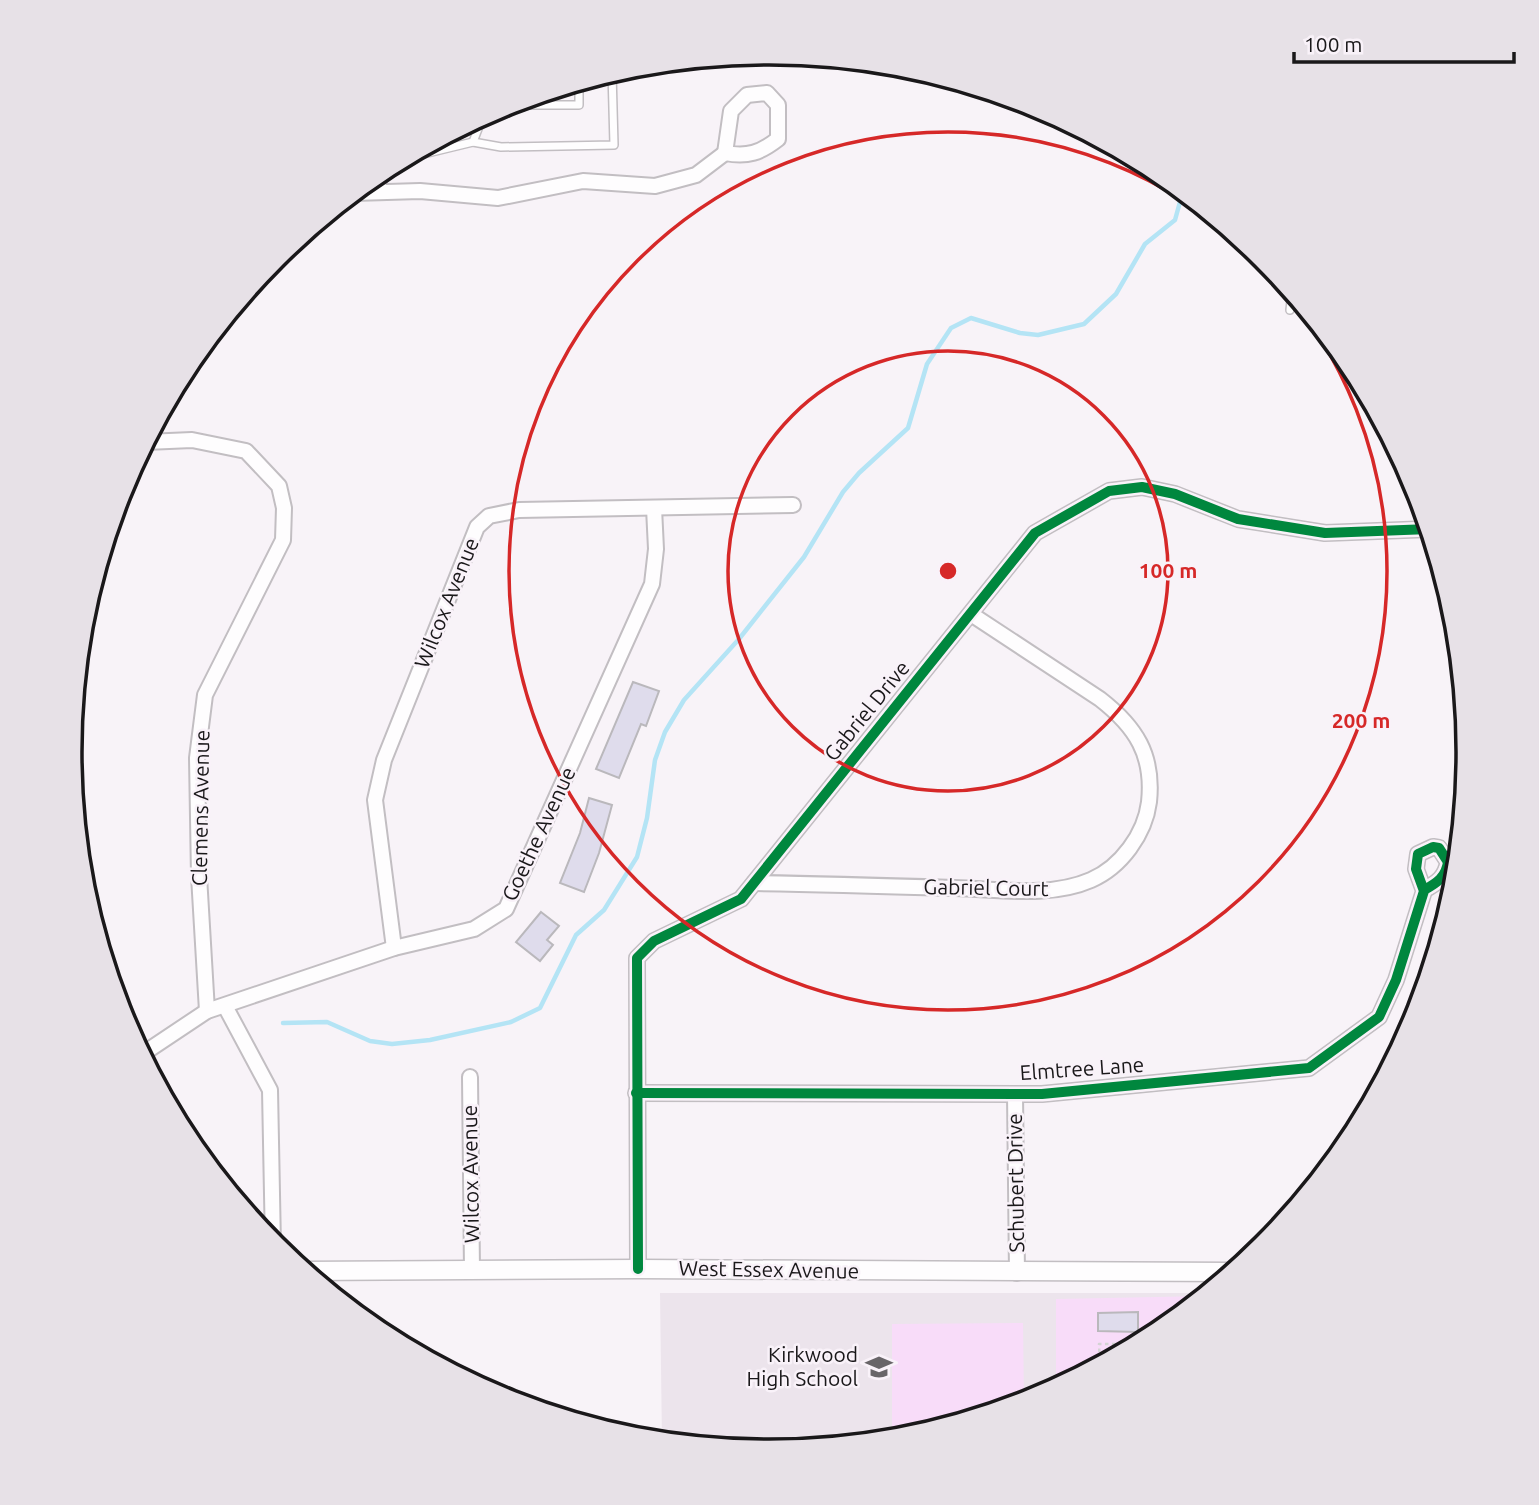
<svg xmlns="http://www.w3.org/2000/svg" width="1539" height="1505" viewBox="0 0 1539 1505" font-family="Ubuntu,sans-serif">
  <rect width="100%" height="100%" fill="#f8f3f8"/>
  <!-- built -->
  <polygon fill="#ece4ec" points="660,1293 1209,1293 1158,1335 1037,1399 906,1439 769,1452 662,1442"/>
  <!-- green -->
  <g fill="#f8dcf9">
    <polygon points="1206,1296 1158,1335 1056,1389 1056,1299"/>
    <polygon points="1023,1323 1024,1403 892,1440 892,1324"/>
  </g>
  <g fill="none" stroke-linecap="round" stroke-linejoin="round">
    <!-- stream -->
    <polyline stroke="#b4e4f5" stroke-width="4.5" points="283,1023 327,1022 370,1041 392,1044 430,1040 511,1022 540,1008 576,935 604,910 637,857 647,818 655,760 665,732 684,700 739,639 804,557 843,492 859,473 908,428 927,364 951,328 971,318 1020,333 1038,335 1084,324 1116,294 1145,244 1175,220 1183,191"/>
  </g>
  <!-- building -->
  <g fill="#dfdcec" stroke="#bab8bc" stroke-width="2">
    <polygon points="633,682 659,691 646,726 641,724 619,778 596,769"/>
    <polygon points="589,798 612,805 599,853 584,892 560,883 580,833"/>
    <polygon points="541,912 559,926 547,940 553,945 540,961 516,942"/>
    <polygon points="1138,1312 1138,1332 1098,1331 1098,1313"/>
  </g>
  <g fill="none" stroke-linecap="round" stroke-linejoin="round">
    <defs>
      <g id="service">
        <polyline points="503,105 579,105 579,82"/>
        <polyline points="473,142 483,116"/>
        <polyline points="399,160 473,142 501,147 614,145 612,72"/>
        <polyline points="1290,310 1292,291"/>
      </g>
      <g id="minor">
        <path d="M767,93L778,105V139C760,153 748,157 725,153L731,111L747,95Z"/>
        <polyline points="378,172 379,192"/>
        <polyline points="354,193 420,191 498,198 583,181 655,186 696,175 725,153"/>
        <polyline points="146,442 192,440 246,451 279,486 284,508 283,540 205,695 197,758 199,876 207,1011"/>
        <path d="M754,883C821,884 888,886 955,888C999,889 1050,898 1091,880C1121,867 1145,834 1149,802C1154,755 1136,727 1100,699L971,614"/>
        <polyline points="394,948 375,800 384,760 477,527 489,516 519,510 793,505"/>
        <polyline points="225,1006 270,1090 273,1246"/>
        <polyline points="141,1055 207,1011 394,948 474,929 506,909 652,584 656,549 654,508"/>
        <polyline points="470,1077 472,1271"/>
        <path d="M636,1093L1042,1094L1309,1068L1379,1017L1396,980L1424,891V890C1437,883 1446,877 1448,862L1439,848L1433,847L1418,854L1416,869L1424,891"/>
        <polyline points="1015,1094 1017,1273"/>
        <polyline points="638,1269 637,958 654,941 741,899 1035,533 1109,491 1142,487 1175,494 1238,519 1325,533 1430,529"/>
      </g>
      <polyline id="tertiary" points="303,1271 638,1269 1235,1272"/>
    </defs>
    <!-- service casing -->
    <use href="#service" stroke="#c2bec2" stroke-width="10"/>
    <!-- minor casing -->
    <use href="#minor" stroke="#c2bec2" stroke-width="18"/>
    <!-- tertiary casing -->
    <use href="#tertiary" stroke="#c2bec2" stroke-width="21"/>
    <!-- path -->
    <polyline stroke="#d4d4d4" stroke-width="2.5" stroke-dasharray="3.5 3.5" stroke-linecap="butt" points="1100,1366 1099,1344 1141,1344"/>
    <!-- service -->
    <use href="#service" stroke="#fefdfe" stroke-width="7"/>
    <!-- minor -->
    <use href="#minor" stroke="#fefdfe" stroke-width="14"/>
    <!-- tertiary -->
    <use href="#tertiary" stroke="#fefdfe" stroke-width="18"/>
    <defs>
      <g id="cycleway">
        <path d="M636,1093L1042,1094L1309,1068L1379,1017L1396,980L1424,891V890C1437,883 1446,877 1448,862L1439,848L1433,847L1418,854L1416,869L1424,891"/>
        <polyline points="638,1269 637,958 654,941 741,899 1035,533 1109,491 1142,487 1175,494 1238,519 1325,533 1430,529"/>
      </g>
    </defs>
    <!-- cycleway casing -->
    <use href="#cycleway" stroke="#f9f2f9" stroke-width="15"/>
    <!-- cycleway -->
    <use href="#cycleway" stroke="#00873e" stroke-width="10"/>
  </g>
  <!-- distance rings -->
  <g fill="none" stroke="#d62828" stroke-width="3.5">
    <circle cx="948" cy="571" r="220"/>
    <circle cx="948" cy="571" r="439"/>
  </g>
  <!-- icons -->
  <defs>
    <symbol id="school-bare" viewBox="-9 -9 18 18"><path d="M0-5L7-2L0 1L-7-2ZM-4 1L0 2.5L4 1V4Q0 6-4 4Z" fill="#686568" stroke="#f9f2f9" stroke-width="2.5" paint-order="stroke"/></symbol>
  </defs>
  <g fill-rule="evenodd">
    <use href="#school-bare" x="860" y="1348" width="38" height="38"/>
  </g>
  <g text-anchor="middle" stroke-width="5" stroke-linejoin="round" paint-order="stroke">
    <!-- street labels -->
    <g font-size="21" fill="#1a181a" stroke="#f9f2f9">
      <text transform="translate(447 603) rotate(-68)" y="7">Wilcox Avenue</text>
      <text transform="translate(867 711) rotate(-51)" y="7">Gabriel Drive</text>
      <text transform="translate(201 808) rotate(-89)" y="7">Clemens Avenue</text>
      <text transform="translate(539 834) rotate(-65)" y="7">Goethe Avenue</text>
      <text transform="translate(986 888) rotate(1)" y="7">Gabriel Court</text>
      <text transform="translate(1082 1069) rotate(-4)" y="7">Elmtree Lane</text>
      <text transform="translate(471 1174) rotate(-91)" y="7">Wilcox Avenue</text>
      <text transform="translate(1016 1183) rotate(-91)" y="7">Schubert Drive</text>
      <text transform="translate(769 1270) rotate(1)" y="7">West Essex Avenue</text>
    </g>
    <!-- poi labels -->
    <g font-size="21" fill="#1a181a" stroke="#f9f2f9" text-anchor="end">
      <text x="858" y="1362">Kirkwood<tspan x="858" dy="24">High School</tspan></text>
    </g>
  </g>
  <!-- crop -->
  <path d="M0 0H1539V1505H0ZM82 752a687 687 0 1 1 1374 0a687 687 0 1 1-1374 0Z" fill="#e7e1e7" fill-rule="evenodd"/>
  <path fill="none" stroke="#1a181a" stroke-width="3.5" d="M82 752a687 687 0 1 1 1374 0a687 687 0 1 1-1374 0Z"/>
  <circle cx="948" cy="571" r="10" fill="#d62828" stroke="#f9f2f9" stroke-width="3.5"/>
  <g font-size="21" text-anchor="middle" font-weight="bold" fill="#d62828" stroke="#f9f2f9" stroke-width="5" stroke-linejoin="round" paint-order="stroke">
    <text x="1168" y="578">100 m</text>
    <text x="1361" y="728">200 m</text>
  </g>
  <!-- scale -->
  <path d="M1294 52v10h220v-10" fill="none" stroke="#1a181a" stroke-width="3.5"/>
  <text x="1304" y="52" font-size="21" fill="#1a181a" stroke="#f9f2f9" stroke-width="5" paint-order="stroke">100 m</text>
</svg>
